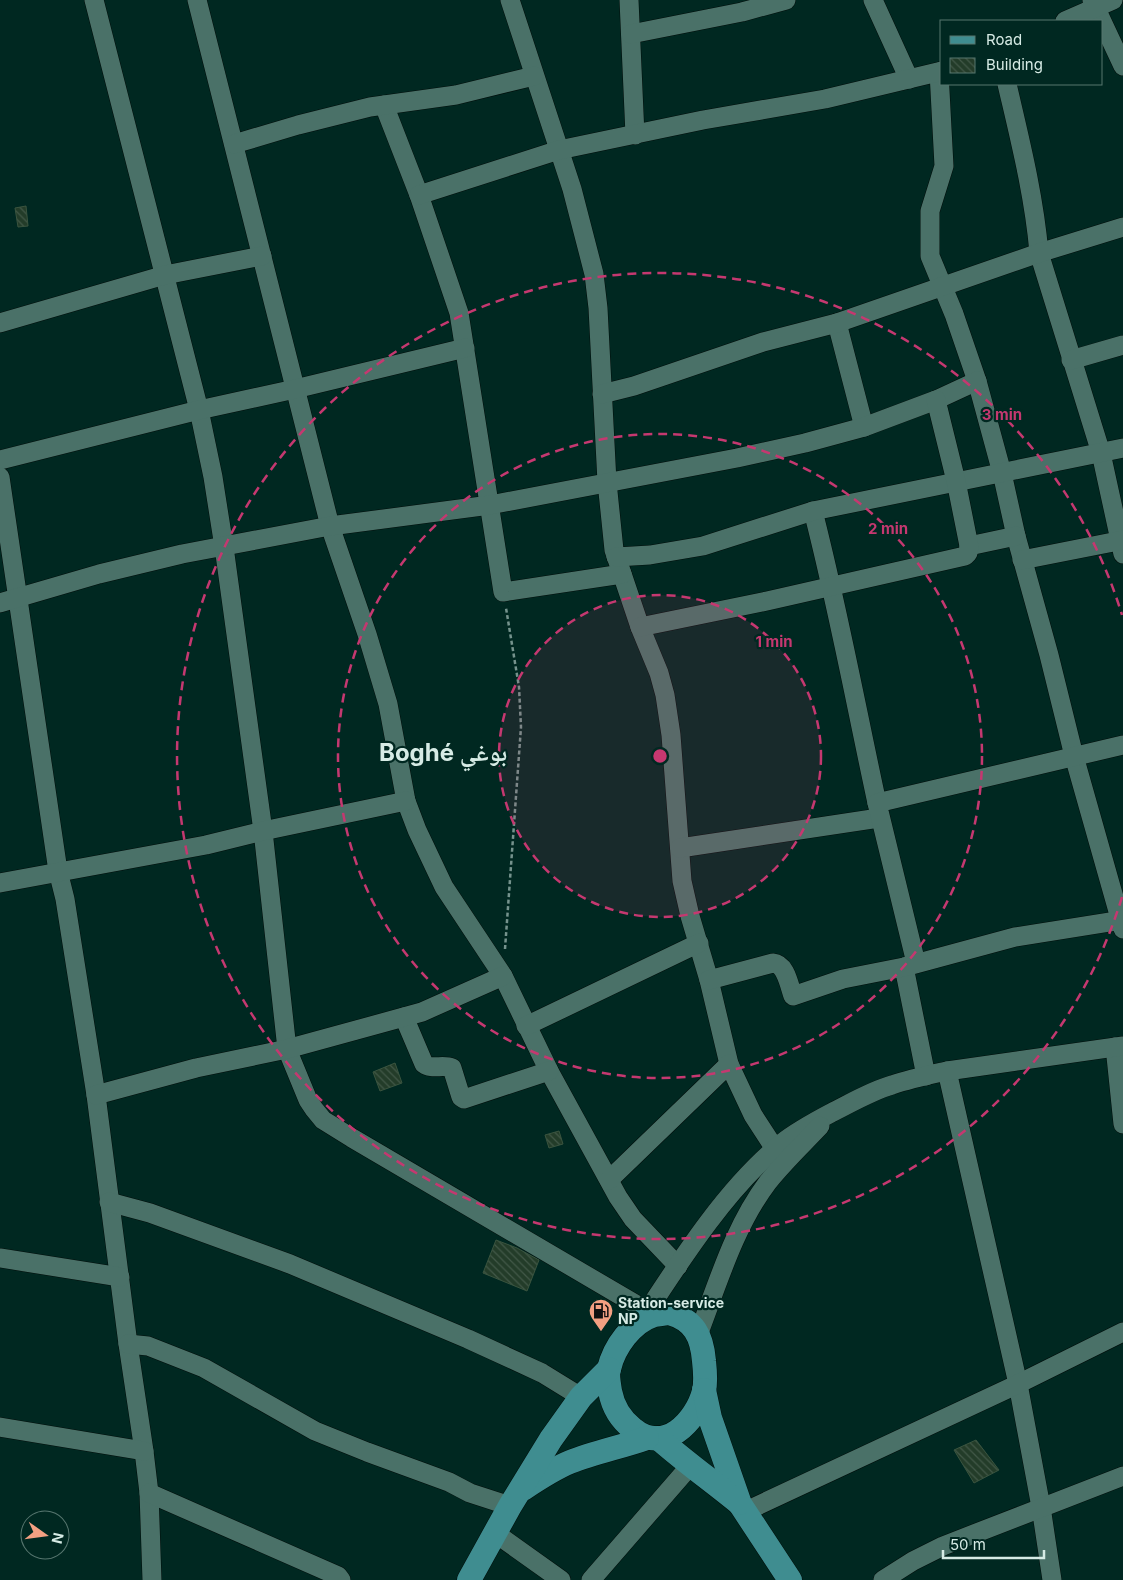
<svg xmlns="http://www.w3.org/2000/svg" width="1123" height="1580" viewBox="0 0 1123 1580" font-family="Inter,'Noto Naskh Arabic',sans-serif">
  <defs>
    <pattern id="building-back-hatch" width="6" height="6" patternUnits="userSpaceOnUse" patternTransform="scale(1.25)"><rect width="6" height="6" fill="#233c29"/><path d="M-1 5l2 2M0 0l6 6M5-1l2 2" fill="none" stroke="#425848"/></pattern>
  </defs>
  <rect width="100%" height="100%" fill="#002821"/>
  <!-- building -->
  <g fill="url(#building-back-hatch)" stroke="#3a543f">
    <polygon points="26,206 28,226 18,227 15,208"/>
    <polygon points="395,1063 402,1083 380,1091 373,1072"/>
    <polygon points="559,1131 563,1144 549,1148 545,1135"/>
    <polygon points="496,1240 517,1248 539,1260 527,1291 483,1273"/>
    <polygon points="976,1440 999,1470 974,1483 954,1450"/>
  </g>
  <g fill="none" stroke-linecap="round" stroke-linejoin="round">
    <defs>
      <g id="minor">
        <polyline points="94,0 199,410 213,477 224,547 263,831 287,1049 308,1100 314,1109 323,1120 352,1138 647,1311"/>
        <polyline points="197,0 330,526 367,634 388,704 406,801 417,830 444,887 503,976 549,1071 618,1197 633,1219 678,1266"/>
        <polyline points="510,0 572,189 594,274 598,308 607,482 614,550 640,627 659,673 665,695 671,735 682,881 690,916 709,980 729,1064 753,1115 775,1149"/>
        <polyline points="629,0 635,135"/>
        <polyline points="873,0 909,79"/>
        <polyline points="1092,0 1123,66"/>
        <polyline points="1065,21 1113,0"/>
        <polyline points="631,34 742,12 786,0"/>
        <polyline points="939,72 944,166 930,211 930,256 954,314 977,381 1002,473 1016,536 1049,655 1074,756 1123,929"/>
        <path d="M1007,84C1020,140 1034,195 1039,253L1101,453L1123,554"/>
        <polyline points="384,105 419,195 459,313 503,592 622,574"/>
        <polyline points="234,144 298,125 370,107 456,95 534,76"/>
        <polyline points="419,195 559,150 703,120 825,99 942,71"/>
        <polyline points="0,323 165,275 262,256"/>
        <polyline points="837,323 864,427"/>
        <polyline points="1071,360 1123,345"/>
        <polyline points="602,394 634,386 763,342 837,323 1039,253 1123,227"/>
        <polyline points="0,460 199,410 295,389 465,348"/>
        <polyline points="0,477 58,871 65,899 96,1095 128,1344 144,1451 149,1493 152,1580"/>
        <path d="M813,511C838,608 856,706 877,803"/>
        <polyline points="969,546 1016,536"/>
        <polyline points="616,557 650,555 703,546 813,511 1123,448"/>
        <polyline points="1022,560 1123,540"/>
        <polyline points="0,603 99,574 182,554 330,526 490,505 737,458 805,443 864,427 936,400 977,381"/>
        <polyline points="640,627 767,601 965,556 968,553 969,546 956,481 936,400"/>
        <polyline points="680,848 879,818"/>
        <polyline points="0,883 206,845 263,831 406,801"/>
        <polyline points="916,963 877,803 1123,745"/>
        <polyline points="904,967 926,1076"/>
        <path d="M709,980L773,963C786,964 789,985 793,996L843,979L904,967L1015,937L1123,920"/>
        <path d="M404,1017L424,1064C432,1070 443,1064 452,1068L461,1097L464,1099L549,1071"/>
        <polyline points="526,1026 699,943"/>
        <polyline points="1115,1047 1123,1124"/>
        <polyline points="947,1071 1018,1384 1041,1507 1052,1580"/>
        <polyline points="96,1095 196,1068 287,1049 422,1012 503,976"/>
        <polyline points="609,1180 729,1064"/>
        <polyline points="109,1202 150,1213 290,1264 468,1339 542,1373 581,1397"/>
        <polyline points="0,1258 120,1277"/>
        <path d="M641,1321C680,1261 727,1187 782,1143C797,1131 814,1122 831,1113C851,1103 871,1091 892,1085C910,1079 929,1075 947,1071L1123,1046"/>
        <path d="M698,1335C718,1283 734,1227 768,1182C784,1162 803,1144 820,1126"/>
        <polyline points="128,1344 148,1346 204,1368 315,1431 367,1452 449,1482 470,1493 510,1506"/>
        <polyline points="0,1427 144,1451"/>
        <polyline points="149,1493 338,1576 341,1580"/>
        <polyline points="744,1512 1018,1384 1123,1332"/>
        <polyline points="495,1533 561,1580"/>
        <polyline points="591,1580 690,1466"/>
        <polyline points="883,1580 913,1561 943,1546 1123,1476"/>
      </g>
      <g id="major">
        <path d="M669,1313C694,1320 702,1336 704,1361C705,1370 706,1382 704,1391C696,1422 664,1455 633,1429C620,1419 613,1407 610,1391C609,1384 607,1375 609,1369C614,1347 632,1322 654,1315C658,1314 664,1314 669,1313Z"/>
        <polyline points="704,1390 710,1418 740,1504 790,1580"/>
        <path d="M658,1438C684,1461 712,1481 739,1503"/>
        <path d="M523,1489C538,1479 553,1469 570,1462C595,1452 622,1447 647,1438"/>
        <polyline points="469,1580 510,1506 551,1439 581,1397 609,1369"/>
      </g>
    </defs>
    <!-- minor casing -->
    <use href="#minor" stroke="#000e0b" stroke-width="20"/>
    <!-- major casing -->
    <use href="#major" stroke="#000e0b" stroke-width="25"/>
    <!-- path -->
    <polyline stroke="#75938d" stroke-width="2.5" stroke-dasharray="4 2.5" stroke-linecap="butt" points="505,949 521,727 519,687 506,608"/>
    <!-- minor -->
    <use href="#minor" stroke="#4a7168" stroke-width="19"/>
    <!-- major -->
    <use href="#major" stroke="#3f8d90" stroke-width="24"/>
  </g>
  <!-- distance rings -->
  <circle cx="660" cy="756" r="161" fill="#c53870" fill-opacity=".12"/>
  <g fill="none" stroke="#c53870" stroke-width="2.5" stroke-dasharray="9 6">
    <circle cx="660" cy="756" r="161"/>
    <circle cx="660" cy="756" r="322"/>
    <path d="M1122 897A483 483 0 1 1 1122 615"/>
  </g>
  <!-- icons -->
  <defs>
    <symbol id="fuel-pin" viewBox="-11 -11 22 30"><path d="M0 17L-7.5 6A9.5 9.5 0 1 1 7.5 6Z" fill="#f3a082" stroke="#002821"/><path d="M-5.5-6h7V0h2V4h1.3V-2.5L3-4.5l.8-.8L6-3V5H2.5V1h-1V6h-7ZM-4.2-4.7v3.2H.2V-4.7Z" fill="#111"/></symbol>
  </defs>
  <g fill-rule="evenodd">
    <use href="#fuel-pin" x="587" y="1297" width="28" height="38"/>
  </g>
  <g text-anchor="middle" stroke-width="4.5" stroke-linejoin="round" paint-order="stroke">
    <!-- poi labels -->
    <g font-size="14" font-weight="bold" fill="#d6ebe5" stroke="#002821" text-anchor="start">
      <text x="618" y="1308">Station-service<tspan x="618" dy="16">NP</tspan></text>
    </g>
    <!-- town labels -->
    <g font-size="24" font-weight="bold" fill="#d6ebe5" stroke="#002821">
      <text x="443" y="761">Boghé بوغي</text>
    </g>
  </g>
  <circle cx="660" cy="756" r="8" fill="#c53870" stroke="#002821" stroke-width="2.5"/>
  <g font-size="15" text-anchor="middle" font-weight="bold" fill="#c53870" stroke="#002821" stroke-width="4.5" stroke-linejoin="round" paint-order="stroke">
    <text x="1002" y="420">3 min</text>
    <text x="888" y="534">2 min</text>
    <text x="774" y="647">1 min</text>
  </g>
  <!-- legend -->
  <rect x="940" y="20" width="162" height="65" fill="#002821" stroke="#56766f"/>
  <rect x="950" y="36" width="25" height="8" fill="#3f8d90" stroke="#56766f"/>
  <text x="986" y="45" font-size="15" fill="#d6ebe5">Road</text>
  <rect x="950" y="58" width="25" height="15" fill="url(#building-back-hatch)" stroke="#56766f"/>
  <text x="986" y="70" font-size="15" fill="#d6ebe5">Building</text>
  <!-- north arrow -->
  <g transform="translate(45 1535) rotate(104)"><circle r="24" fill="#002821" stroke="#56766f"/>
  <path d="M0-4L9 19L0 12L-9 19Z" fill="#f3a082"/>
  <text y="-8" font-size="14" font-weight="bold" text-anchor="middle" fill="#d6ebe5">N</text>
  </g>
  <!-- scale -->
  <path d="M943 1550v8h101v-8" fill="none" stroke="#d6ebe5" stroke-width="2.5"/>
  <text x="950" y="1550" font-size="15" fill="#d6ebe5" stroke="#002821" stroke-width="4" paint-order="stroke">50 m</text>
</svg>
